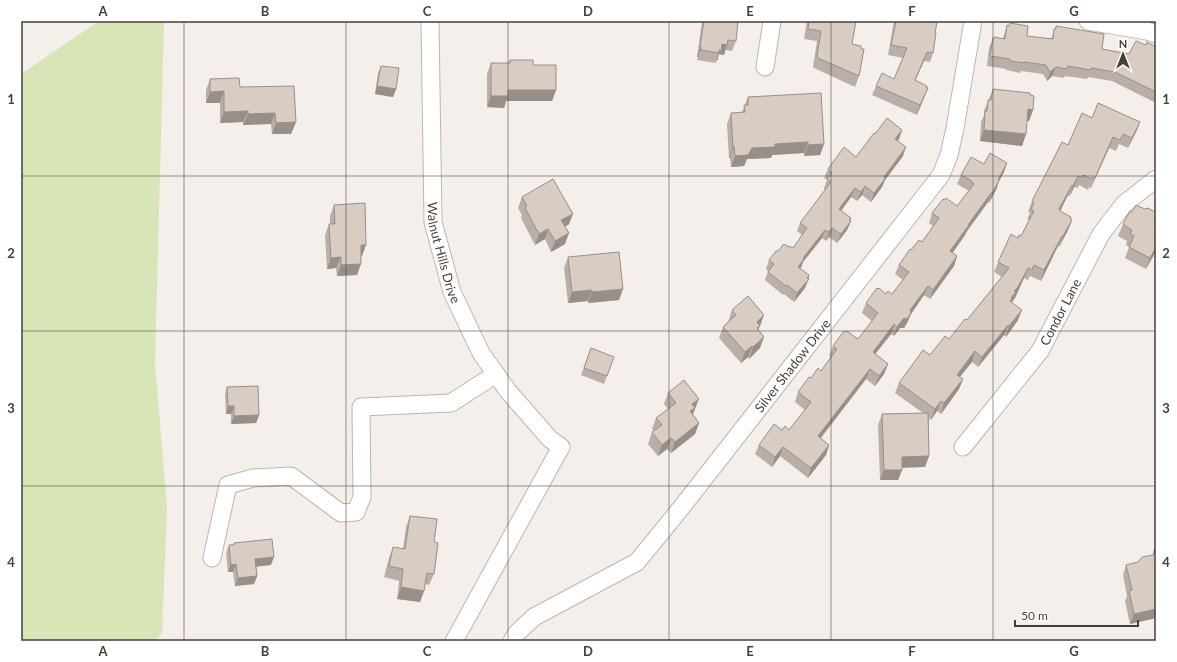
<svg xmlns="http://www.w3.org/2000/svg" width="1177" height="662" viewBox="0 0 1177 662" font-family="Lato,sans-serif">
  <rect width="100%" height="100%" fill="#f4efea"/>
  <!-- green -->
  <polygon fill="#d8e5b6" points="99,21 164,21 155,363 167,508 162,633 155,641 21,641 21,74"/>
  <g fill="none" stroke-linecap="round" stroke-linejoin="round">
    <defs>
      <g id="minor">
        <path id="s1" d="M430,21L433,222L452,292L481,353L508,391L550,439L561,447L454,641"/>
        <polyline points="1088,21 1147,31 1156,34"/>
        <polyline points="765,67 772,21"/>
        <path id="s2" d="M963,447L1040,351L1101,234L1124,204L1156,179"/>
        <polyline points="212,558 228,485 253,478 291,476 341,513 356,512 362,497 361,407 451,403 496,374"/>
        <path id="s3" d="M512,641L517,633L534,617L637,562L681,508L941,175L949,155L955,128L973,21"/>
      </g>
    </defs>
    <!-- minor casing -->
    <use href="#minor" stroke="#bfb5ad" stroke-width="19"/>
    <!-- minor -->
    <use href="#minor" stroke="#fff" stroke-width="17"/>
  </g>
  <!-- wall -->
  <g fill="#baafa8">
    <polygon points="702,21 738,21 736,41 732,51 725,50 724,55 719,54 717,61 716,61 715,63 697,60 698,57 697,57"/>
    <polygon points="807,21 856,21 852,44 859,76 855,87 814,68 813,67 817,41 804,39"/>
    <polygon points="894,21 933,21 935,33 933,53 930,62 924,61 915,80 928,88 924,98 917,115 872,95 876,86 894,79 903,58 888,55"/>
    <polygon points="1010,23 1027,36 1051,39 1056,26 1102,49 1129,54 1146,45 1156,47 1156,103 1112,81 1088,77 1087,79 1065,76 1064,78 1052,76 1047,81 1043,74 1021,71 1020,73 1006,70 1006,69 987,66 989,48 993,38 1003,38 1004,35 1007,25 1009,25"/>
    <polygon points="510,60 533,65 556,90 552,101 506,101 504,108 487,107 487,74 491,63 509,63"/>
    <polygon points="381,66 396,89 393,97 375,94 378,73"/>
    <polygon points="210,79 240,87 296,122 291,134 272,134 271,124 243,125 243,122 220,123 220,103 206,103 206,90"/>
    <polygon points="993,89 1030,95 1033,110 1029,121 1027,121 1026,134 1022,146 980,141 981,122 984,115 984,111"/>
    <polygon points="748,97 824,144 820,155 804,156 804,153 772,155 771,158 747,159 744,166 731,167 730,158 729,158 727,124 731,113 742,112"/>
    <polygon points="1092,118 1140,122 1136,132 1128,148 1119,144 1116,151 1109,148 1091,188 1089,187 1088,190 1079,185 1078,188 1074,187 1070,196 1068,195 1060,211 1072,220 1068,230 1059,247 1058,246 1041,281 1030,276 1028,280 1024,278 1015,298 1013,299 1012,302 1018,320 1006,337 1004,335 978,367 972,362 960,377 963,379 959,389 941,414 937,411 931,420 929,418 929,456 925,467 902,467 902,470 898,480 880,480 878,425 882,414 923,413 895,393 899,383 930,355 949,339 967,320 1002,277 994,272 998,262 1018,238 1021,236 1029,220 1027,219 1030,213 1028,212 1032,201 1068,145"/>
    <polygon points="902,130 899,139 897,141 903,156 885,180 882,187 871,202 862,195 857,201 851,197 841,210 851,218 850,220 851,221 847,230 837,243 829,237 826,241 822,238 803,262 800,269 809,275 809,279 805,288 794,302 784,294 783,295 765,280 768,271 766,269 769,260 778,251 789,247 793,248 802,235 797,231 800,223 825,190 824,188 827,180 824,178 828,169 856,157 875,134"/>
    <polygon points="984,164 1004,172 999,181 996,190 989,203 988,202 967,231 965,235 952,253 957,256 954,266 930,299 924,295 911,314 907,323 904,328 900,328 894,336 891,334 875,354 888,364 884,374 875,386 866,379 821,438 829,445 826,455 808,478 780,456 772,467 755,454 759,445 782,430 789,430 805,410 795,402 798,392 811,378 821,371 831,357 829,356 833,346 858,339 872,321 862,313 866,303 886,294 892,294 903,280 895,274 899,265 911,250 922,242 933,226 929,223 932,213 944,200 957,206 969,191 957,184 961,175"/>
    <polygon points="522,197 569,224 565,227 565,244 551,252 545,239 535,245 521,218 522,215 518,208"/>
    <polygon points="334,205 362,256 361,256 357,275 337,276 336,268 327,269 325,235 329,224 330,224 330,216"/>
    <polygon points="1132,212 1156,251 1146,269 1125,258 1129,247 1126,245 1127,241 1118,236 1123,224"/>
    <polygon points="568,257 619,300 588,303 588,301 568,303 564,268"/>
    <polygon points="732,310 760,326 758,330 760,348 749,359 748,357 741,363 719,338 723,327 728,322"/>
    <polygon points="591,348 614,357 604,384 581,375"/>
    <polygon points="227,387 259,415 256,423 231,424 231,414 226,414 225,395"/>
    <polygon points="668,393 695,410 694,411 693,414 699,423 695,434 671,453 667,449 658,456 648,444 652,432 654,431 652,429 656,418 668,409 664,404"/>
    <polygon points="410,516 434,542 434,574 429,585 425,584 424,591 420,602 397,599 399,581 384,577 389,558 393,547 403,549 406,527"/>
    <polygon points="234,543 271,565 256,566 257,576 254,584 235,586 233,572 228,572 226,553 229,545 233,545"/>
    <polygon points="1156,544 1156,618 1130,624 1125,601 1127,596 1123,575 1126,565 1138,562 1152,556"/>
  </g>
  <!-- shaded-wall -->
  <g fill="#978f88">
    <polygon points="722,44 727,45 724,55 719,54 717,61 716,61"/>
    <polygon points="700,46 701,47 698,57 697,57"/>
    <polygon points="927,52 924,61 911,90 915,80"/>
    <polygon points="1056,67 1052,76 1047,81 1050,72"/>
    <polygon points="377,86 396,89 393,97 375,94"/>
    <polygon points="928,88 924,98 917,115 920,105"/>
    <polygon points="508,90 556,90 552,101 506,101 504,108 487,107 491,96"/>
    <polygon points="224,91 220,103 206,103 210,92"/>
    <polygon points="1028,109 1033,110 1029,121 1024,121"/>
    <polygon points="248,111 243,122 220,123 224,112"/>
    <polygon points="275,113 271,124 243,125 248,114"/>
    <polygon points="296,122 291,134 272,134 276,123"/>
    <polygon points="1140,122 1136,132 1128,148 1132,138"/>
    <polygon points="902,130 899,139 892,148 895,139"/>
    <polygon points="984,130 1026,134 1022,146 980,141"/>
    <polygon points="1113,137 1109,148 1091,188 1095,178"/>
    <polygon points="808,142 804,153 772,155 771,158 747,159 744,166 731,167 735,156 752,148 775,144"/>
    <polygon points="824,144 820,155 804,156 808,145"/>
    <polygon points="734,146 730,158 729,158 733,147"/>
    <polygon points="906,147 903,156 885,180 882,187 871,202 874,193 884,177"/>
    <polygon points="1007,163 1004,172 994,190 998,180"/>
    <polygon points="1078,176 1074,187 1070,196 1073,186"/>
    <polygon points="999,181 996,190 989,203 992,193"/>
    <polygon points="1072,185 1068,195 1060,211 1059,209"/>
    <polygon points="865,186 862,195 857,201 861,192"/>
    <polygon points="855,188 851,197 836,218 839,209"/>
    <polygon points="991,193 988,202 967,231 965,235 947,261 950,251 968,225"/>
    <polygon points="573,214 569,224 558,231 561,220"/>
    <polygon points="851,218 849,223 851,221 847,230 837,243 841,234"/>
    <polygon points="1072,220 1068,230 1059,247 1063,236"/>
    <polygon points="832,228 829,237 826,241 829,232"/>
    <polygon points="548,229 545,239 535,245 539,234"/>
    <polygon points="825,230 822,238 803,262 801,268 795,276 803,258"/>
    <polygon points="569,233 565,244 551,252 555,241"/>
    <polygon points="1062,236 1058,246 1041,281 1044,270"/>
    <polygon points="361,245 366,245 362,256 356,256"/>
    <polygon points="1156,247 1156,251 1146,269 1150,258"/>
    <polygon points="957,256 954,266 930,299 933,290"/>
    <polygon points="341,257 336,268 327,269 331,258"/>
    <polygon points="361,264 357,275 337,276 341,265"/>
    <polygon points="1028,268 1024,278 1015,298 1009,306 1011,298 1014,291"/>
    <polygon points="809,275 805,288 794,302 797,293"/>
    <polygon points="928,286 924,295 911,314 907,323 904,328 900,328 894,336 897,327"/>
    <polygon points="623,289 619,300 588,303 592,292"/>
    <polygon points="592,290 588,301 568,303 572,292"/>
    <polygon points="1022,310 1018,320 1006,337 1009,326"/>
    <polygon points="764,315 760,326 759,327 756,337 757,322"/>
    <polygon points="894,324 891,334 869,362 873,352"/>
    <polygon points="1008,325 1004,335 978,367 982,357"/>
    <polygon points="764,337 760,348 749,359 753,347"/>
    <polygon points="752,346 748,357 741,363 745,352"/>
    <polygon points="975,351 972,362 953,385 957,375"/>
    <polygon points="888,364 884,374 875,386 879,376"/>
    <polygon points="870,369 866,379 815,445 818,436"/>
    <polygon points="963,379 959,389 941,414 944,403"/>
    <polygon points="699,399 691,419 686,423 692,404"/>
    <polygon points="941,401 937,411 931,420 935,409"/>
    <polygon points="228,406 234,406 231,414 226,414"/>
    <polygon points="259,415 256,423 231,424 234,416"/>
    <polygon points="699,423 695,434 671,453 675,442"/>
    <polygon points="671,438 667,449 658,456 662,445"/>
    <polygon points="829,445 826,455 808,478 811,468"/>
    <polygon points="783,447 780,456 772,467 775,457"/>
    <polygon points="929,456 925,467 898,468 902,457"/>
    <polygon points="884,470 902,470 898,480 880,480"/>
    <polygon points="274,557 271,565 253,567 255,559"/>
    <polygon points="236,564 233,572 228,572 231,565"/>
    <polygon points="257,576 254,584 235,586 238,578"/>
    <polygon points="401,587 424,591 420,602 397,599"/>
    <polygon points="1156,609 1156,618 1130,624 1134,614"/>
  </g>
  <!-- building -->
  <g fill="#d8ccc3" stroke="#978f88">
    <polygon points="704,21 738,21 736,41 728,40 727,45 722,44 721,51 719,50 719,53 701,50 701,47 700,46"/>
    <polygon points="809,21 856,21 852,44 861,46 861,49 864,49 859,76 818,58 817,56 821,31 808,29"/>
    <polygon points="896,21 937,22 935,33 936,33 933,53 927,52 915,80 927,86 926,88 928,88 920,105 876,86 882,73 894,79 907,48 891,45"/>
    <polygon points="1010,23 1028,26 1027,36 1053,39 1054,29 1056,29 1056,26 1104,34 1102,49 1129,54 1136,41 1146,45 1147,42 1156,47 1156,92 1115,72 1091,68 1091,70 1068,66 1067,69 1056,67 1050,72 1046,65 1024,62 1024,63 1010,61 1010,59 990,56 993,38 994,39 994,37 1005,39 1007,25 1009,26"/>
    <polygon points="510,60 533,60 533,65 556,65 556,90 508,90 508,96 491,96 491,63 510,63"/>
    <polygon points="381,66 399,68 396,89 377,86"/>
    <polygon points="239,78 240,87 294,86 296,122 276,123 275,113 248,114 248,111 224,112 224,91 210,92 210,79"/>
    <polygon points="993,89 1030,93 1030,95 1034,96 1033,110 1028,109 1026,134 984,130 985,111 987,111 988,100 991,100"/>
    <polygon points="821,93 824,144 808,145 808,142 775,144 775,147 752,148 748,155 735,156 734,146 733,147 731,113 745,112 744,105 748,105 748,97"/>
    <polygon points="1098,103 1140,122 1132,138 1123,134 1120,140 1113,137 1095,178 1093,177 1092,179 1083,175 1081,178 1078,176 1073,186 1072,185 1059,209 1061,209 1060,211 1071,217 1070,219 1072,220 1063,236 1062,236 1044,270 1034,265 1032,270 1028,268 1018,287 1014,291 1016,292 1011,298 1012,299 1010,301 1022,310 1009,326 1008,325 982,357 975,351 957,375 963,379 944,403 941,401 935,409 899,383 923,350 930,355 945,336 949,339 965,319 967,320 1009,268 998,262 1011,234 1018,238 1019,235 1021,236 1034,211 1031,209 1034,203 1032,201 1062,142 1068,145 1082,113 1092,118"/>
    <polygon points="887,118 902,130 895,139 906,147 884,177 885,179 874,193 865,186 861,192 855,188 839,209 851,218 849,220 851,221 841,234 832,228 829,232 825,230 803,258 804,259 798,267 809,275 807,278 809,279 797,293 787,285 786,286 768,272 774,264 769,260 776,251 778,251 784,244 789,247 789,246 793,248 807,228 800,223 831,182 827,179 832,173 828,169 844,147 856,157 874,133 875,134"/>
    <polygon points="990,153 1007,163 998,180 999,181 992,193 991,193 968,225 969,225 950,251 957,256 933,290 928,286 910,310 911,313 908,318 903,319 897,327 894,324 873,352 888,364 879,376 870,369 818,436 829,445 811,468 783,447 775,457 759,445 774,424 782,430 785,426 789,430 811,402 798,392 809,377 811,378 818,368 821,371 837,349 833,346 844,331 846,332 847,331 858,339 878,313 866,303 877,288 878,289 879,288 886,294 888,291 892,294 909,272 899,265 910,249 911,250 919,240 922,242 939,218 932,213 943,199 944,200 946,198 957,206 974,184 972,182 972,181 961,175 971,157 984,164"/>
    <polygon points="553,179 573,214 561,220 569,233 555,241 548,229 539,234 525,208 527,206 522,197"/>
    <polygon points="365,203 366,245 361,245 361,264 341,265 341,257 331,258 329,224 335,224 334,205"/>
    <polygon points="1136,205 1145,209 1148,208 1155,212 1156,211 1156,247 1150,258 1129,247 1134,236 1130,233 1132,230 1123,224 1130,211 1132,212"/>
    <polygon points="619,252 623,289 592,292 592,290 572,292 568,257"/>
    <polygon points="748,296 764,315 757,322 760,326 757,328 764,337 753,347 752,346 745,352 723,327 736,315 732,310"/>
    <polygon points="591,348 614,357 607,376 584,368"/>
    <polygon points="684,380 699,399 692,404 695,408 690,411 699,423 675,442 671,438 662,445 652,432 662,425 656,418 676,403 668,393"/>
    <polygon points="258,386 259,415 234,416 234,406 228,406 227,387"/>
    <polygon points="928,413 929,456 902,457 902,470 884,470 882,414"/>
    <polygon points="410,516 437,519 434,542 438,543 434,574 427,573 424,591 401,587 403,569 389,566 393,547 405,549"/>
    <polygon points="272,539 274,557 255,559 257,576 238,578 236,564 231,565 229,545 234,545 234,543"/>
    <polygon points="1156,545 1156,609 1134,614 1129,591 1132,590 1126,565 1138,562 1142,557 1153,555"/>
  </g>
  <!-- grid -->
  <path fill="none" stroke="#473f39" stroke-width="1" stroke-opacity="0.55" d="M184,21V641M346,21V641M508,21V641M669,21V641M831,21V641M993,21V641M21,176H1156M21,331H1156M21,486H1156"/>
  <g text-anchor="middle" stroke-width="3" stroke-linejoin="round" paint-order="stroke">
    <!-- street labels -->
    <g font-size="13" fill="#473f39" stroke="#fff">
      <text dy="5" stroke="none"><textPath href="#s1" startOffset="233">Walnut Hills Drive</textPath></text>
      <text dy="5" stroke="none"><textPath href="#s2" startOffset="167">Condor Lane</textPath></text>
      <text dy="5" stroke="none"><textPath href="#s3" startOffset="400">Silver Shadow Drive</textPath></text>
    </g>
  </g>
  <!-- border -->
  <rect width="1177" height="662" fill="none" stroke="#ffffff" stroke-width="44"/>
  <!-- north arrow -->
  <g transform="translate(1123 54)" stroke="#ffffff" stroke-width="3" paint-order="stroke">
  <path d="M0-3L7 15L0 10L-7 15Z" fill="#473f39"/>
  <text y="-6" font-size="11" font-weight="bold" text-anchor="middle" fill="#473f39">N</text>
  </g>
  <!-- scale -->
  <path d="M1015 620v6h123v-6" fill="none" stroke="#473f39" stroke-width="2"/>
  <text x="1021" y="620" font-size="12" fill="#473f39" stroke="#ffffff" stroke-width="3" paint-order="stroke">50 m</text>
  <rect x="22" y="22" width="1133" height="618" fill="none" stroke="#473f39" stroke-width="1.5"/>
  <g font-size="13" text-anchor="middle" font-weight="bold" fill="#473f39">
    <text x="103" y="16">A</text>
    <text x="265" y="16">B</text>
    <text x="427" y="16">C</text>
    <text x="588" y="16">D</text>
    <text x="750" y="16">E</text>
    <text x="912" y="16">F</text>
    <text x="1074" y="16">G</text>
    <text x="11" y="104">1</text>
    <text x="1166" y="104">1</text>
    <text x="11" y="258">2</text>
    <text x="1166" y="258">2</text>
    <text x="11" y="413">3</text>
    <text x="1166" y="413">3</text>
    <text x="11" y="567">4</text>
    <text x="1166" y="567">4</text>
    <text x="103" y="656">A</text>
    <text x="265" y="656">B</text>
    <text x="427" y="656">C</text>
    <text x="588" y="656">D</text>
    <text x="750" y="656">E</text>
    <text x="912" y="656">F</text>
    <text x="1074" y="656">G</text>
  </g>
</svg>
